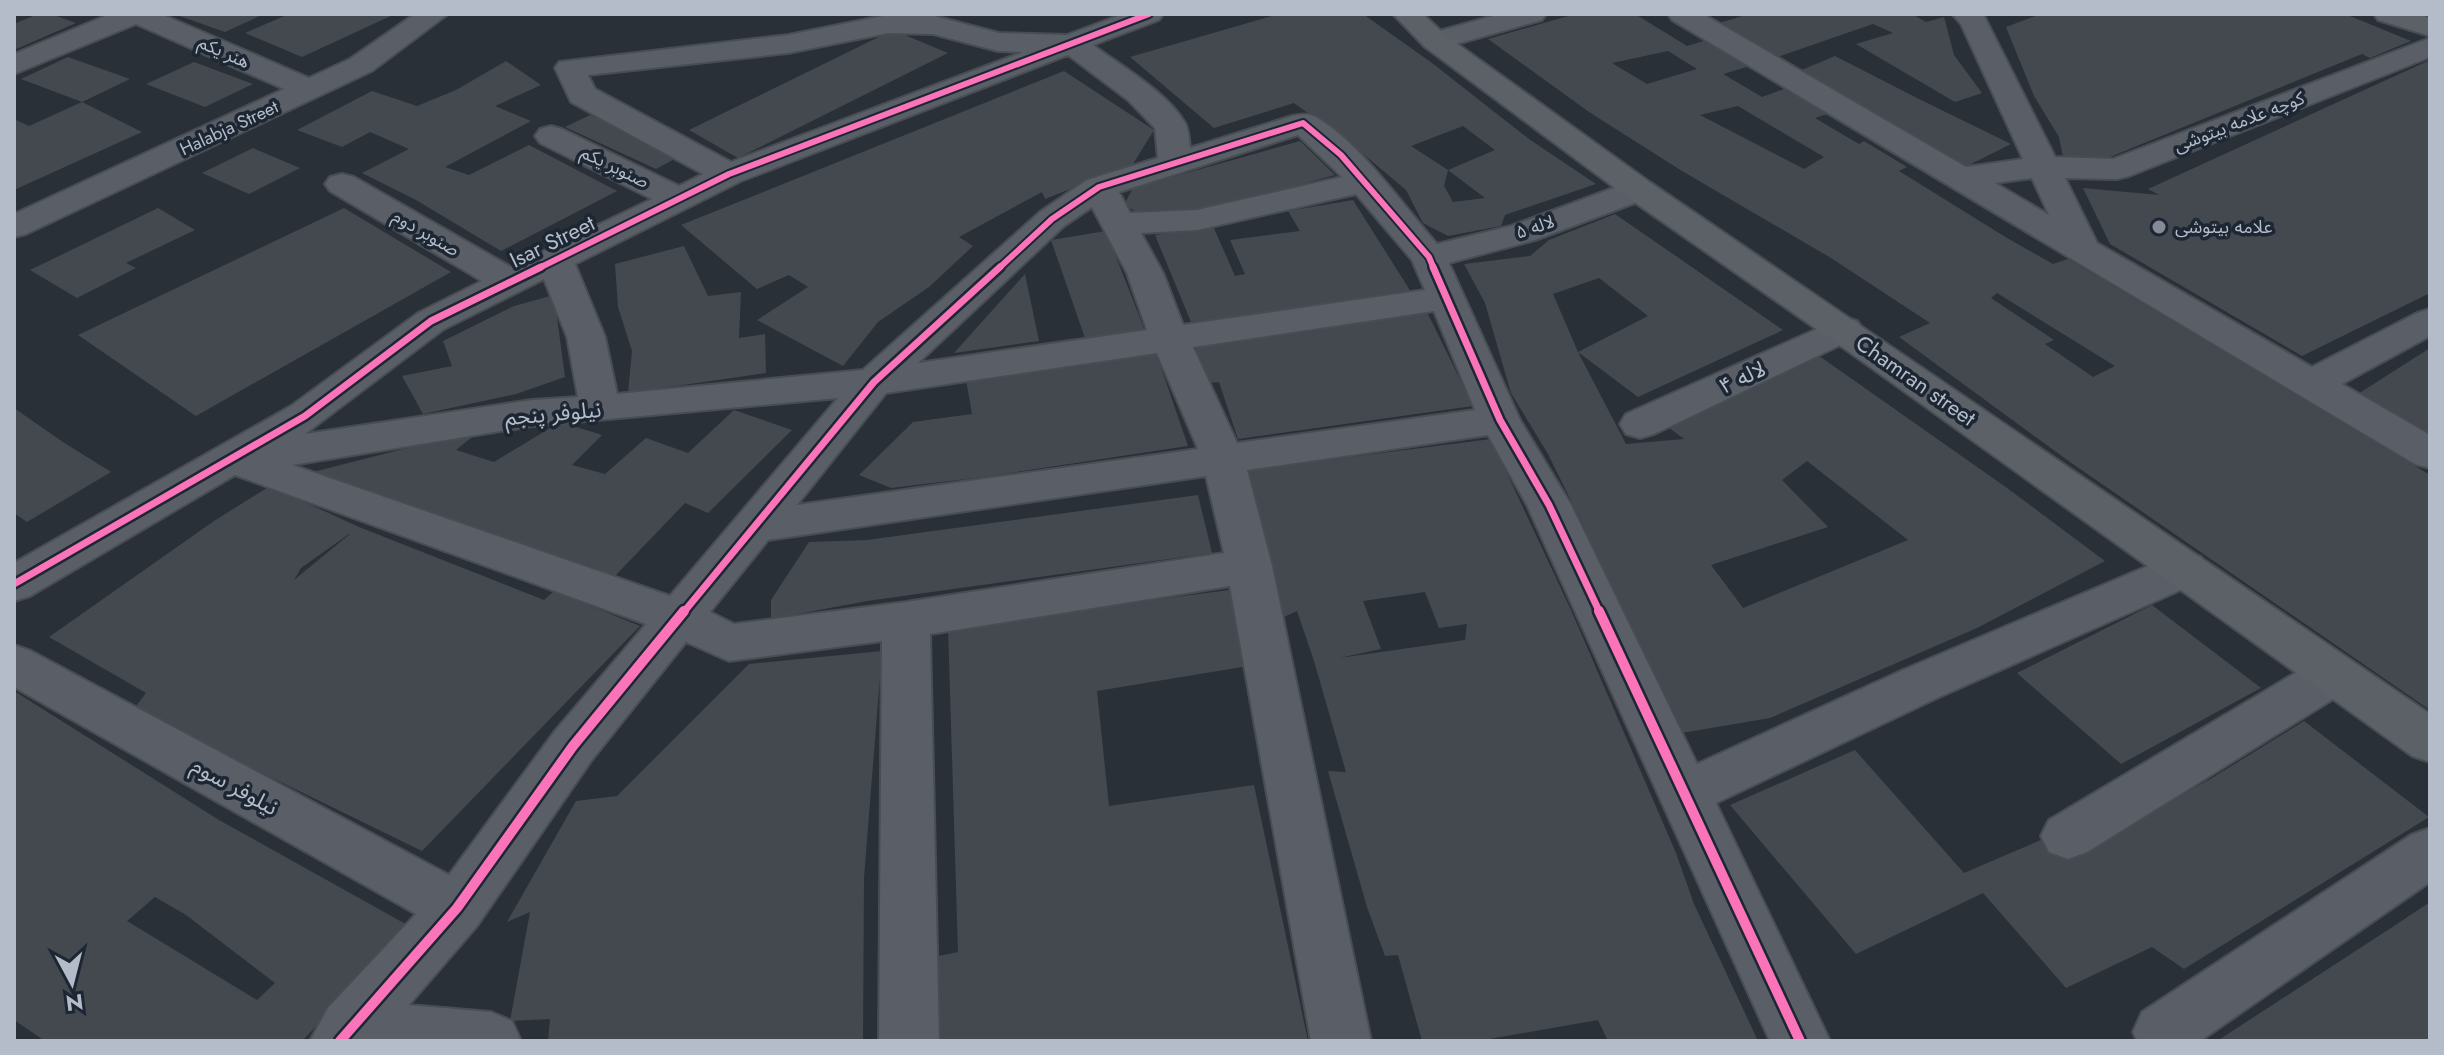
<svg xmlns="http://www.w3.org/2000/svg" width="2444" height="1055" viewBox="0 0 2444 1055" font-family="Jost,'Noto Sans Arabic',sans-serif">
  <rect width="100%" height="100%" fill="#2a3038"/>
  <!-- building -->
  <g fill="#444950" fill-rule="evenodd">
    <polygon points="38,14 51,14 76,23 14,50 14,24"/>
    <polygon points="174,14 264,14 225,32"/>
    <polygon points="289,14 395,14 302,57 245,33"/>
    <path d="M1279,14H1363L1432,63L1529,139L1596,184L1505,215L1501,226L1448,236L1423,223L1406,190L1356,148L1294,103L1214,128L1130,57ZM1463,126L1495,150L1448,170L1485,198L1453,202L1444,186L1448,170L1411,146Z"/>
    <path d="M1575,14H1635L1687,46L1707,40L1750,66L1723,74L1762,97L1784,89L1827,114L1815,118L1859,144L1864,141L1907,167L1899,171L2007,238L2053,264L2068,259L2430,475V710L2070,462L1899,337L1930,323L1831,258L1682,171L1589,112L1488,39ZM1668,51L1697,69L1647,84L1612,63ZM1738,106L1824,157L1804,169L1700,115ZM1997,293L2115,366L2093,377L2045,344L2054,340L1991,298Z"/>
    <polygon points="1749,14 1912,14 1926,22 1944,17 1954,55 1982,93 1955,102 1856,44 1893,33 1873,24 1777,57 1719,23"/>
    <polygon points="2041,14 2345,14 2411,41 2370,58 2362,54 2093,164 2064,162 2059,137 2034,96 2006,27"/>
    <polygon points="893,30 948,53 738,158 689,130"/>
    <polygon points="1835,56 1919,99 2011,144 1967,166 1792,74"/>
    <polygon points="68,57 130,79 82,102 21,79"/>
    <polygon points="2430,60 2430,293 2302,356 2110,244 2083,188 2159,195 2148,189"/>
    <polygon points="506,61 541,85 495,106 531,121 445,167 469,175 529,145 617,191 501,251 416,200 362,173 409,149 370,132 342,147 297,130 372,91 417,106 456,90"/>
    <polygon points="194,62 253,84 205,107 146,84"/>
    <polygon points="1064,71 1154,130 1133,164 1045,199 1042,192 959,237 973,246 929,287 878,322 843,366 757,320 808,287 789,275 757,289 681,225"/>
    <polygon points="82,102 142,132 14,190 14,119 29,126"/>
    <polygon points="590,115 638,136 680,156 656,169 565,127"/>
    <polygon points="1300,141 1335,175 1195,214 1140,214 1124,205 1133,188"/>
    <polygon points="253,148 300,168 249,194 202,173"/>
    <polygon points="1353,200 1411,292 1191,322 1155,235 1213,226 1235,276 1245,274 1230,240 1300,231 1288,211"/>
    <polygon points="158,208 195,230 126,263 136,268 77,298 30,270"/>
    <polygon points="344,208 451,272 196,416 78,335"/>
    <path d="M1615,214L1783,330L1638,397L1578,352L1648,316L1599,278L1553,294L1578,352L1626,444L1684,439L1668,427L1815,353L2007,488L2105,561L1977,628L1770,718L1664,736L1625,653L1584,527L1548,454L1511,393L1485,303L1464,264L1530,256L1549,240ZM1807,461L1908,540L1743,608L1711,565L1828,527L1782,480Z"/>
    <polygon points="1106,231 1145,331 1086,341 1051,240"/>
    <polygon points="684,246 708,296 741,292 739,338 765,334 766,373 628,393 632,351 618,307 615,264"/>
    <polygon points="1025,274 1039,341 954,353"/>
    <polygon points="554,295 565,377 516,394 423,414 402,376 452,366 443,341 514,306"/>
    <polygon points="1427,312 1473,406 1238,439 1219,382 1207,383 1194,343"/>
    <polygon points="1153,344 1188,446 983,477 891,488 859,475 913,422 972,414 965,374"/>
    <polygon points="2430,348 2430,433 2358,394"/>
    <polygon points="14,408 63,442 111,472 27,522 14,513"/>
    <polygon points="734,410 792,430 708,513 685,503 615,576 493,537 313,472 482,429 456,450 494,462 560,422 602,435 572,465 605,474 646,438 688,453"/>
    <path d="M1491,439L1571,610L1676,853L1694,904L1758,1041H1608L1598,1020L1478,1041H1422L1398,955L1385,956L1367,907L1328,771L1346,772L1314,661L1297,611L1284,617L1241,471ZM1425,592L1439,628L1467,624L1465,640L1339,658L1381,649L1363,601Z"/>
    <path d="M270,486L359,527L544,600L554,591L640,626L422,851L133,710L146,693L49,637L214,521ZM349,534H350L294,580L301,568Z"/>
    <polygon points="1198,495 1212,553 867,601 771,619 771,600 809,542 867,540"/>
    <polygon points="1229,590 1248,666 1097,691 1109,806 1254,785 1308,1041 938,1041 934,957 958,952 948,627"/>
    <polygon points="2152,605 2261,688 2121,764 2017,673"/>
    <polygon points="882,651 864,878 863,1041 548,1041 550,1019 510,1021 530,912 507,922 576,801 617,796 749,664"/>
    <path d="M14,691L219,820L411,927L302,1041H45L14,1020ZM155,897L186,915L275,983L257,1000L127,921Z"/>
    <polygon points="2304,721 2429,817 2184,969 2152,947 2066,988 1983,893 1856,954 1730,805 1855,750 1964,873 2048,837 2068,858 2212,778"/>
    <polygon points="2430,902 2430,1041 2217,1041 2400,922"/>
  </g>
  <g fill="none" stroke-linecap="round" stroke-linejoin="round">
    <defs>
      <g id="minor">
        <polygon points="110,14 161,14 309,78 350,59 415,14 448,14 372,71 26,234 14,237 14,214 284,89 136,24 14,74 14,54"/>
        <path d="M1123,14H1163L1159,20L1093,45C1121,66 1168,93 1185,123C1189,130 1189,140 1190,148L1292,116C1300,114 1308,113 1316,117C1361,144 1402,204 1437,244L1511,226L1627,183L1639,180L1651,183L1656,190L1651,197L1535,240L1449,263L1520,420L1571,505L1697,764L1903,670L2169,557L2185,552L2201,557L2208,569L2201,581L1937,698L1716,803L1830,1041H1770L1527,505L1488,435L1247,470L1272,566L1371,1041H1311L1230,586L930,634L939,1041H879L882,641L729,661L686,642L591,761L477,926L409,1005L491,1012L512,1021L521,1041H310L328,1008L416,914L14,687V645L31,651L449,875L555,731L646,624L235,475L30,596L14,601V563L291,406L418,313L482,281L330,191L325,184L330,177L342,174L354,177L511,267L652,199L540,143L535,136L540,129L551,126L562,129L679,186L703,174L571,102L555,68L559,62L788,35L888,15L934,16L999,33L1067,35ZM888,33L933,34L998,51L1023,52L731,162L595,89L588,75L788,53ZM1068,55L1129,101L1155,128L1158,158L1087,180L1040,212L863,370L617,394L605,337L575,264L741,181ZM1298,135L1342,177L1197,210L1130,213L1119,192ZM1356,194L1412,260L1425,290L1183,325L1163,273L1141,233L1197,230ZM1092,207L1127,273L1147,330L918,363L1064,226ZM544,279L567,337L578,397L532,400L305,434L444,329ZM1434,311L1475,410L1237,443L1193,347ZM1157,353L1198,449L797,505L886,393ZM838,398L670,596L292,465L532,426ZM1206,476L1224,553L906,602L734,624L710,612L768,540Z"/>
        <polygon points="1500,14 1546,14 1542,20 1435,50 1425,47 1420,41 1425,35"/>
        <path d="M1668,14H1703L1966,167L2023,159L1961,24L1952,14H1983L2055,157L2113,159L2430,38V57L2129,176L2117,179L2065,178L2097,243L2312,367L2417,313L2430,309V336L2342,384L2430,435V468L2415,464L1672,20ZM2032,178L2049,215L1995,183Z"/>
        <polygon points="1844,317 1857,321 1863,329 1857,337 1654,434 1640,438 1626,434 1620,424 1626,414"/>
        <polygon points="2334,655 2351,660 2358,674 2351,688 2087,852 2068,859 2049,852 2041,836 2049,820 2317,660"/>
        <polygon points="2430,828 2430,882 2200,1041 2137,1041 2133,1032 2142,1012 2411,835"/>
      </g>
      <g id="major">
        <polygon points="1393,14 1423,14 1445,35 1651,183 2430,714 2430,762 2412,756 1852,354 1627,197 1425,47"/>
        <polygon points="2374,14 2418,14 2430,18 2430,36 2378,20"/>
      </g>
    </defs>
    <!-- minor casing -->
    <use href="#minor" stroke="#484c53" stroke-width="4"/>
    <!-- major casing -->
    <use href="#major" stroke="#484c55" stroke-width="4"/>
    <!-- minor -->
    <use href="#minor" fill="#5a5e66" fill-rule="evenodd"/>
    <!-- major -->
    <use href="#major" fill="#5c6168" fill-rule="evenodd"/>
    <defs>
      <g id="cycleway-far2">
        <polyline points="537,269 729,174 1149,14"/>
        <polyline points="998,269 1052,219 1099,187 1303,123 1341,155 1429,257 1434,269"/>
      </g>
      <g id="cycleway-far1">
        <polyline points="1433,267 1500,420 1549,505 1600,613"/>
        <polyline points="14,584 305,416 431,321 541,267"/>
        <polyline points="683,613 874,382 1000,267"/>
      </g>
      <g id="cycleway">
        <polyline points="1599,611 1800,1041"/>
        <polyline points="340,1041 457,908 573,746 684,611"/>
      </g>
    </defs>
    <!-- cycleway-far2 casing -->
    <use href="#cycleway-far2" stroke="#1d2633" stroke-width="10"/>
    <!-- cycleway-far1 casing -->
    <use href="#cycleway-far1" stroke="#1d2633" stroke-width="12"/>
    <!-- cycleway casing -->
    <use href="#cycleway" stroke="#1d2633" stroke-width="15"/>
    <!-- cycleway-far2 -->
    <use href="#cycleway-far2" stroke="#fb73b8" stroke-width="6"/>
    <!-- cycleway-far1 -->
    <use href="#cycleway-far1" stroke="#fb73b8" stroke-width="7"/>
    <!-- cycleway -->
    <use href="#cycleway" stroke="#fb73b8" stroke-width="10"/>
  </g>
  <!-- markers -->
  <circle fill="#848b96" stroke="#1d2633" stroke-width="3" cx="2159" cy="227" r="8"/>
  <g text-anchor="middle" stroke-width="7" stroke-linejoin="round" paint-order="stroke">
    <!-- far-street labels -->
    <g font-size="18" fill="#b4bcc9" stroke="#1d2633">
      <text transform="translate(224 52) rotate(24)" y="6">هنر یکم</text>
      <text transform="translate(2239 122) rotate(-21)" y="6">کوچه علامه بیتوشی</text>
      <text transform="translate(229 128) rotate(-25)" y="6">Halabja Street</text>
      <text transform="translate(615 167) rotate(26)" y="6">صنوبر یکم</text>
      <text transform="translate(1535 227) rotate(-19)" y="6">لاله ۵</text>
      <text transform="translate(426 233) rotate(30)" y="6">صنوبر دوم</text>
    </g>
    <!-- far-poi labels -->
    <g font-size="18" fill="#b4bcc9" stroke="#1d2633" text-anchor="start">
      <text x="2175" y="233">علامه بیتوشی</text>
    </g>
    <!-- street labels -->
    <g font-size="22" fill="#b4bcc9" stroke="#1d2633">
      <text transform="translate(552 241) rotate(-26)" y="8">Isar Street</text>
      <text transform="translate(1742 377) rotate(-25)" y="8">لاله ۴</text>
      <text transform="translate(1916 380) rotate(35)" y="8">Chamran street</text>
      <text transform="translate(553 413) rotate(-5)" y="8">نیلوفر پنجم</text>
      <text transform="translate(235 786) rotate(29)" y="8">نیلوفر سوم</text>
    </g>
  </g>
  <!-- border -->
  <rect width="2444" height="1055" fill="none" stroke="#b4bcc9" stroke-width="32"/>
  <!-- north arrow -->
  <g transform="translate(72 983) rotate(173)" stroke="#1d2633" stroke-width="6" paint-order="stroke">
  <path d="M0-6L14 30L0 20L-14 30Z" fill="#b4bcc9"/>
  <text y="-12" font-size="22" font-weight="bold" text-anchor="middle" fill="#b4bcc9">N</text>
  </g>
</svg>
